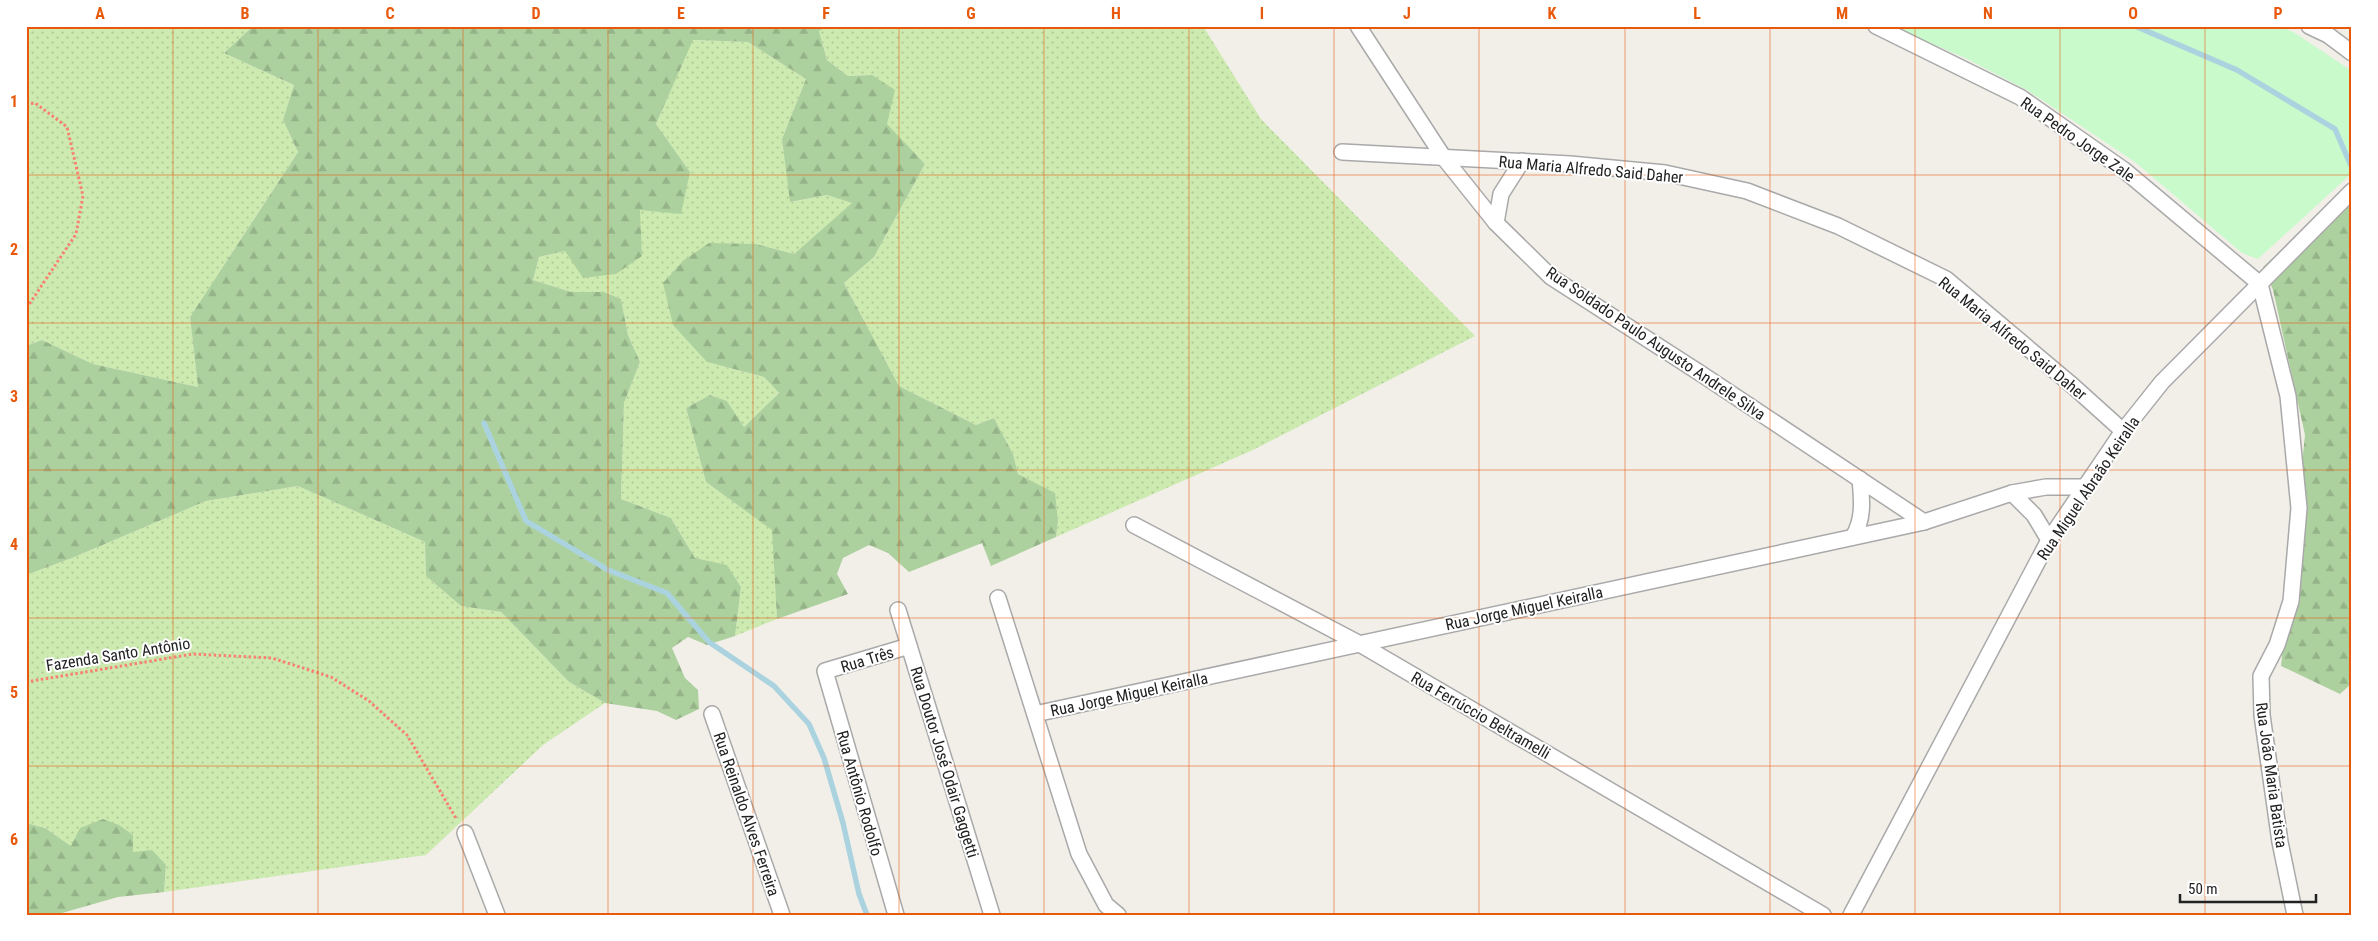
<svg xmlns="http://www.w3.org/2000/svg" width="2378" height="941" viewBox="0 0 2378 941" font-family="'Roboto Condensed',sans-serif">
  <defs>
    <pattern id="grass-dots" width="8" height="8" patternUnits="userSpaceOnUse" patternTransform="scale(1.25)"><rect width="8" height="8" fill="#cdebb0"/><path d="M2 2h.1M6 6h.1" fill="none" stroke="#b0c997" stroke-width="1.8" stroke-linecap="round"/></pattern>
    <pattern id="forest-firs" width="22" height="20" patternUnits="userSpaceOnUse" patternTransform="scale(1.25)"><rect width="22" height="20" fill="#add19e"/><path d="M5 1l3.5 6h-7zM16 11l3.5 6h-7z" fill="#95b388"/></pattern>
  </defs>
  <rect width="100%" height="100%" fill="#f2efe9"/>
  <!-- grass -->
  <g fill="url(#grass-dots)">
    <polygon points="26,26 253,26 224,53 294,85 283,120 298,152 190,317 198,387 93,364 42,340 26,346"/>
    <polygon points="829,26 1203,26 1261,119 1475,336 1255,449 1056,537 1058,521 1054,493 1018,474 1013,454 994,418 976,425 899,386 844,283 874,257 925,164 886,124 872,75 848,76 827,60 819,31"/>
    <polygon points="692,40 748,42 806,79 782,139 791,202 827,195 853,203 794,254 756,244 707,362 764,377 779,393 744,427 727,401 710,395 686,408 706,482 773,530 777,619 735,636 741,587 727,566 695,558 671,518 621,499 624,403 640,362 628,335 621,299 604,292 571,292 533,280 539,257 565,251 642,256 639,210 690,172 656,124"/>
    <polygon points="298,486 425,542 426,576 461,606 501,612 569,682 605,703 543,745 426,855 164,892 166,865 133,852 71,846 45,828 30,824 26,827 26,575 72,558 206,501"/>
  </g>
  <!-- forest -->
  <g fill="url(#forest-firs)">
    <polygon points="253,26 829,26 819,31 827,60 848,76 872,75 895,90 887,124 925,164 874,257 844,283 899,386 976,425 994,418 1013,454 1018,474 1055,493 1058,521 1056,537 991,566 982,543 909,572 888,553 869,545 843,558 837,574 848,594 777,619 772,530 706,482 686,408 710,395 727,401 744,427 779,393 764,377 707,362 673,325 663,283 684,260 709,243 756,244 794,254 852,203 827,195 790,202 782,139 806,79 748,42 693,40 656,124 690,172 681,214 640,210 642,256 616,274 583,278 565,251 539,257 533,280 571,292 604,292 621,299 628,335 640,362 624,403 621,499 671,518 695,558 727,565 741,587 735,636 707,645 688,637 672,648 685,678 698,690 699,709 676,720 657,711 605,703 569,682 501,612 461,606 426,576 425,542 298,486 206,501 72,558 26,575 26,346 42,340 93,364 198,387 190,317 298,152 283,120 294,85 224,53"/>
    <polygon points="2352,184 2352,683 2340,694 2281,666 2305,435 2273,290 2263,267"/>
    <polygon points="103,819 119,825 133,835 133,852 152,850 166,865 164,892 118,897 55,915 26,915 26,827 30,824 45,828 71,846 80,828"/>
  </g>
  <!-- park -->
  <polygon fill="#c8facc" points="1891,26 2279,26 2295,33 2352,71 2352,173 2258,259 2242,253 2135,162 2027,90 1965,58"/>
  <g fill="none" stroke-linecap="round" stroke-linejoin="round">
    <!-- stream -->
    <g stroke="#aad3df" stroke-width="5.5">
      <polyline points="2135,26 2237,70 2335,129 2352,168"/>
      <polyline points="484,423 526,521 608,570 667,593 709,642 774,686 809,724 824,758 843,823 859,894 867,915"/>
    </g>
    <defs>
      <g id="minor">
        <polyline points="1358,26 1444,158 1496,223 1551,277 1703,375 1924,522"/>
        <polyline points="1876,26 2020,97 2124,170 2260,284 2288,396 2299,508 2291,601 2277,645 2261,676 2262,715 2280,842 2295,915"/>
        <polyline points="2309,26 2328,35 2352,53"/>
        <polyline points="1342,152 1570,164 1665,173 1747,191 1838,226 1946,279 2073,386 2123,431"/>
        <polyline points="1496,223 1501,194 1522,161"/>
        <polyline points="2012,493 2034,515 2049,540"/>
        <polyline points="1134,525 1358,643 1823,915"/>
        <path d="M1853,537C1864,519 1862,500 1860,479"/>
        <polyline points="998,598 1079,854 1106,905 1118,915"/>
        <polyline points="898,610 992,915"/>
        <polyline points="712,714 782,915"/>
        <polyline points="1035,714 1924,522 2012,493 2046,487 2087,487"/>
        <polyline points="465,833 497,915"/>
        <polyline points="896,915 825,671 909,646"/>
        <polyline points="1851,915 2049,540 2123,431 2162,382 2352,191"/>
      </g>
    </defs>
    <!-- minor casing -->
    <use href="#minor" stroke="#a9a9a9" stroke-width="18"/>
    <!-- path -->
    <g stroke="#fa8072" stroke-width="3" stroke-dasharray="2.5 2.5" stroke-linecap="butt">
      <polyline points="26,104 35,103 67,127 83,196 76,234 26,309"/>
      <polyline points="26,682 193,654 272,658 331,677 369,701 407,735 457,820"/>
    </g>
    <!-- minor -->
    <use href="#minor" stroke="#fff" stroke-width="15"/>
  </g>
  <!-- grid -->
  <path fill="none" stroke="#e8590c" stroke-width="1" stroke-opacity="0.55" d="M173,26V915M318,26V915M463,26V915M608,26V915M753,26V915M899,26V915M1044,26V915M1189,26V915M1334,26V915M1479,26V915M1625,26V915M1770,26V915M1915,26V915M2060,26V915M2205,26V915M26,175H2352M26,323H2352M26,470H2352M26,618H2352M26,766H2352"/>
  <g text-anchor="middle" stroke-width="4" stroke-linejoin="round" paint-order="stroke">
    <!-- street labels -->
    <g font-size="16" fill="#222" stroke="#fff">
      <text transform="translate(2078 139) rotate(35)" y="6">Rua Pedro Jorge Zale</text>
      <text transform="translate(1591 169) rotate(5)" y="6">Rua Maria Alfredo Said Daher</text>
      <text transform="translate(2013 338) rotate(39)" y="6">Rua Maria Alfredo Said Daher</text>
      <text transform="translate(1656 343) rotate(34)" y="6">Rua Soldado Paulo Augusto Andrele Silva</text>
      <text transform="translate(2088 488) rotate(-56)" y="6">Rua Miguel Abraão Keiralla</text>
      <text transform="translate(1524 608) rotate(-12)" y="6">Rua Jorge Miguel Keiralla</text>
      <text transform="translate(118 654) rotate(-9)" y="6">Fazenda Santo Antônio</text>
      <text transform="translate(867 659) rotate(-17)" y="6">Rua Três</text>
      <text transform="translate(1129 694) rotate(-12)" y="6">Rua Jorge Miguel Keiralla</text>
      <text transform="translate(1481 715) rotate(30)" y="6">Rua Ferrúccio Beltramelli</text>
      <text transform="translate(945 762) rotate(73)" y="6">Rua Doutor José Odair Gaggetti</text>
      <text transform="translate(2272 775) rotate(82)" y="6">Rua João Maria Batista</text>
      <text transform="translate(860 793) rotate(74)" y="6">Rua Antônio Rodolfo</text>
      <text transform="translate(747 814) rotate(71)" y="6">Rua Reinaldo Alves Ferreira</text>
    </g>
  </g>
  <!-- border -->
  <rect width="2378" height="941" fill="none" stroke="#ffffff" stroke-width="55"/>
  <!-- scale -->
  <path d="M2180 894v8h136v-8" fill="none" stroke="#222222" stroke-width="2.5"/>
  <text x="2188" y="894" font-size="15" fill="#222222" stroke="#ffffff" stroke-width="4" paint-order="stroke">50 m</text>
  <rect x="28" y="28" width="2322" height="886" fill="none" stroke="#e8590c" stroke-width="2"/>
  <g font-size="16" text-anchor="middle" font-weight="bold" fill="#e8590c">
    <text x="100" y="19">A</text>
    <text x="245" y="19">B</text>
    <text x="390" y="19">C</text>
    <text x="536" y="19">D</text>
    <text x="681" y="19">E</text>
    <text x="826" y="19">F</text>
    <text x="971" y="19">G</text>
    <text x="1116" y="19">H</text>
    <text x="1262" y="19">I</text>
    <text x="1407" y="19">J</text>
    <text x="1552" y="19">K</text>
    <text x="1697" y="19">L</text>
    <text x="1842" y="19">M</text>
    <text x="1988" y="19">N</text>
    <text x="2133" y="19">O</text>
    <text x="2278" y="19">P</text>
    <text x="14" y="107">1</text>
    <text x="14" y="255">2</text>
    <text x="14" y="402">3</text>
    <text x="14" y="550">4</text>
    <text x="14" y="698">5</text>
    <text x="14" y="845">6</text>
  </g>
</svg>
